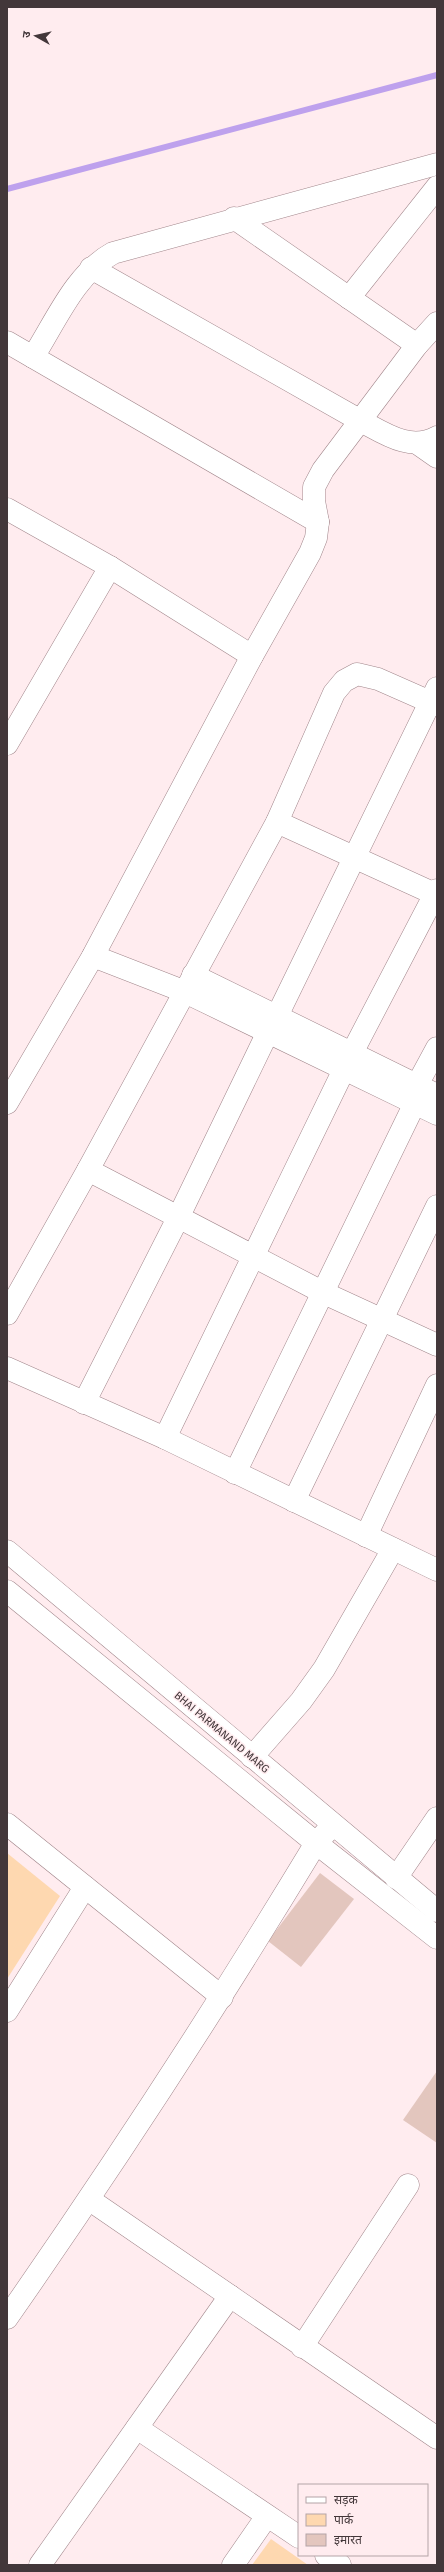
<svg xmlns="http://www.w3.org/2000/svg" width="444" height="2572" viewBox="0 0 444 2572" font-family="'Fira Sans','Noto Sans Devanagari',sans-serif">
  <rect width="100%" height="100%" fill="#ffecef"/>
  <!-- green -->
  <g fill="#fed8b0">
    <polygon points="7,1853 60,1896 7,1979"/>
    <polygon points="271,2539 308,2565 252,2565"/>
  </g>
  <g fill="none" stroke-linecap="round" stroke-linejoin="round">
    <!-- stream -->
    <polyline stroke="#bea1ed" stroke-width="6" points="7,189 437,75"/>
  </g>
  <!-- building -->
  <g fill="#e3c6be">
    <polygon points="320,1873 354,1899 301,1967 268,1941"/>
    <polygon points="437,2071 437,2143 403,2120"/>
  </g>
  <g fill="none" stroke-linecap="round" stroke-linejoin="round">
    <defs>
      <g id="minor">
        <polyline points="234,218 417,345"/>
        <path d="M91,268L361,421C384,433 410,452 437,437"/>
        <polyline points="349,298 437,187"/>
        <polyline points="7,342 318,522"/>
        <path d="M33,357C56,321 75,274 113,253L437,164"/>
        <polyline points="417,443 437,457"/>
        <polyline points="7,509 110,567 252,656"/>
        <polyline points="7,744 110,567"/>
        <polyline points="277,822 437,895"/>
        <polyline points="93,956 183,991 437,1114"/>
        <polyline points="193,975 437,1095"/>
        <polyline points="277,1016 437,688"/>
        <polyline points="417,1085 437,1048"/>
        <polyline points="7,1103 93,956 252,656 310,553 316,538 318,522 314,501 314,487 323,470 417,345 437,323"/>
        <polyline points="88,1170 324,1293 437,1345"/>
        <polyline points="7,1314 88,1170 277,822 334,693 344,681 357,674 378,679 437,705"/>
        <polyline points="7,1368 165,1438 437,1570"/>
        <polyline points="84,1403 178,1218 267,1034"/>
        <polyline points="165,1438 352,1053 437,890"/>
        <polyline points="235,1473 415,1103"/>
        <polyline points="294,1501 437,1206"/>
        <polyline points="366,1536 437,1385"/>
        <polyline points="7,1551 437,1911"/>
        <polyline points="7,1591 316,1843 437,1938"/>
        <polyline points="252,1757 301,1701 324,1669 393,1549"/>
        <polyline points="7,1824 222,1997"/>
        <polyline points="396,1878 437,1818"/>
        <polyline points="7,2011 85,1887"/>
        <polyline points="90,2200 437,2438"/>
        <path d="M7,2318C115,2163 218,2005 316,1843L333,1825"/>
        <polyline points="302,2347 408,2185"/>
        <polyline points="137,2428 299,2537"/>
        <polyline points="326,2555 340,2565"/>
        <polyline points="40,2565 230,2296"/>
        <polyline points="233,2565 267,2516"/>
      </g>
    </defs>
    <!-- minor casing -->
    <use href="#minor" stroke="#a1868b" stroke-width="23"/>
    <!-- minor -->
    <use href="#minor" stroke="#fff" stroke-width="22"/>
  </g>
  <g text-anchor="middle" stroke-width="3" stroke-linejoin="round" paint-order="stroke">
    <!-- street labels -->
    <g font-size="11" fill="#43373a" stroke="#ffecef">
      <text transform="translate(222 1732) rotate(40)" y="4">BHAI PARMANAND MARG</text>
    </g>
  </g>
  <!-- border -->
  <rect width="444" height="2572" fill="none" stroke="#43373a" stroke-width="16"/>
  <!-- legend -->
  <rect x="298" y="2484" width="130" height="72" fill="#ffecef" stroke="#b4a4a7"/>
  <rect x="306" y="2497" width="20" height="6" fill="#ffffff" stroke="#b4a4a7"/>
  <text x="334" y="2504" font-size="12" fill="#43373a">सड़क</text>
  <rect x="306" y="2514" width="20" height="12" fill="#fed8b0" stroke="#b4a4a7"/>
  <text x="334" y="2524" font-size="12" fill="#43373a">पार्क</text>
  <rect x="306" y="2534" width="20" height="12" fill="#e3c6be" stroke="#b4a4a7"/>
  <text x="334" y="2544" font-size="12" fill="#43373a">इमारत</text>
  <!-- north arrow -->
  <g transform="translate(36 36) rotate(278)" stroke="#ffecef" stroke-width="3" paint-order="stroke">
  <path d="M0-3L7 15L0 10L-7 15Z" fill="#43373a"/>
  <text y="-6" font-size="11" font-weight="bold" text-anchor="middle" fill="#43373a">उ</text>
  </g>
</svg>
